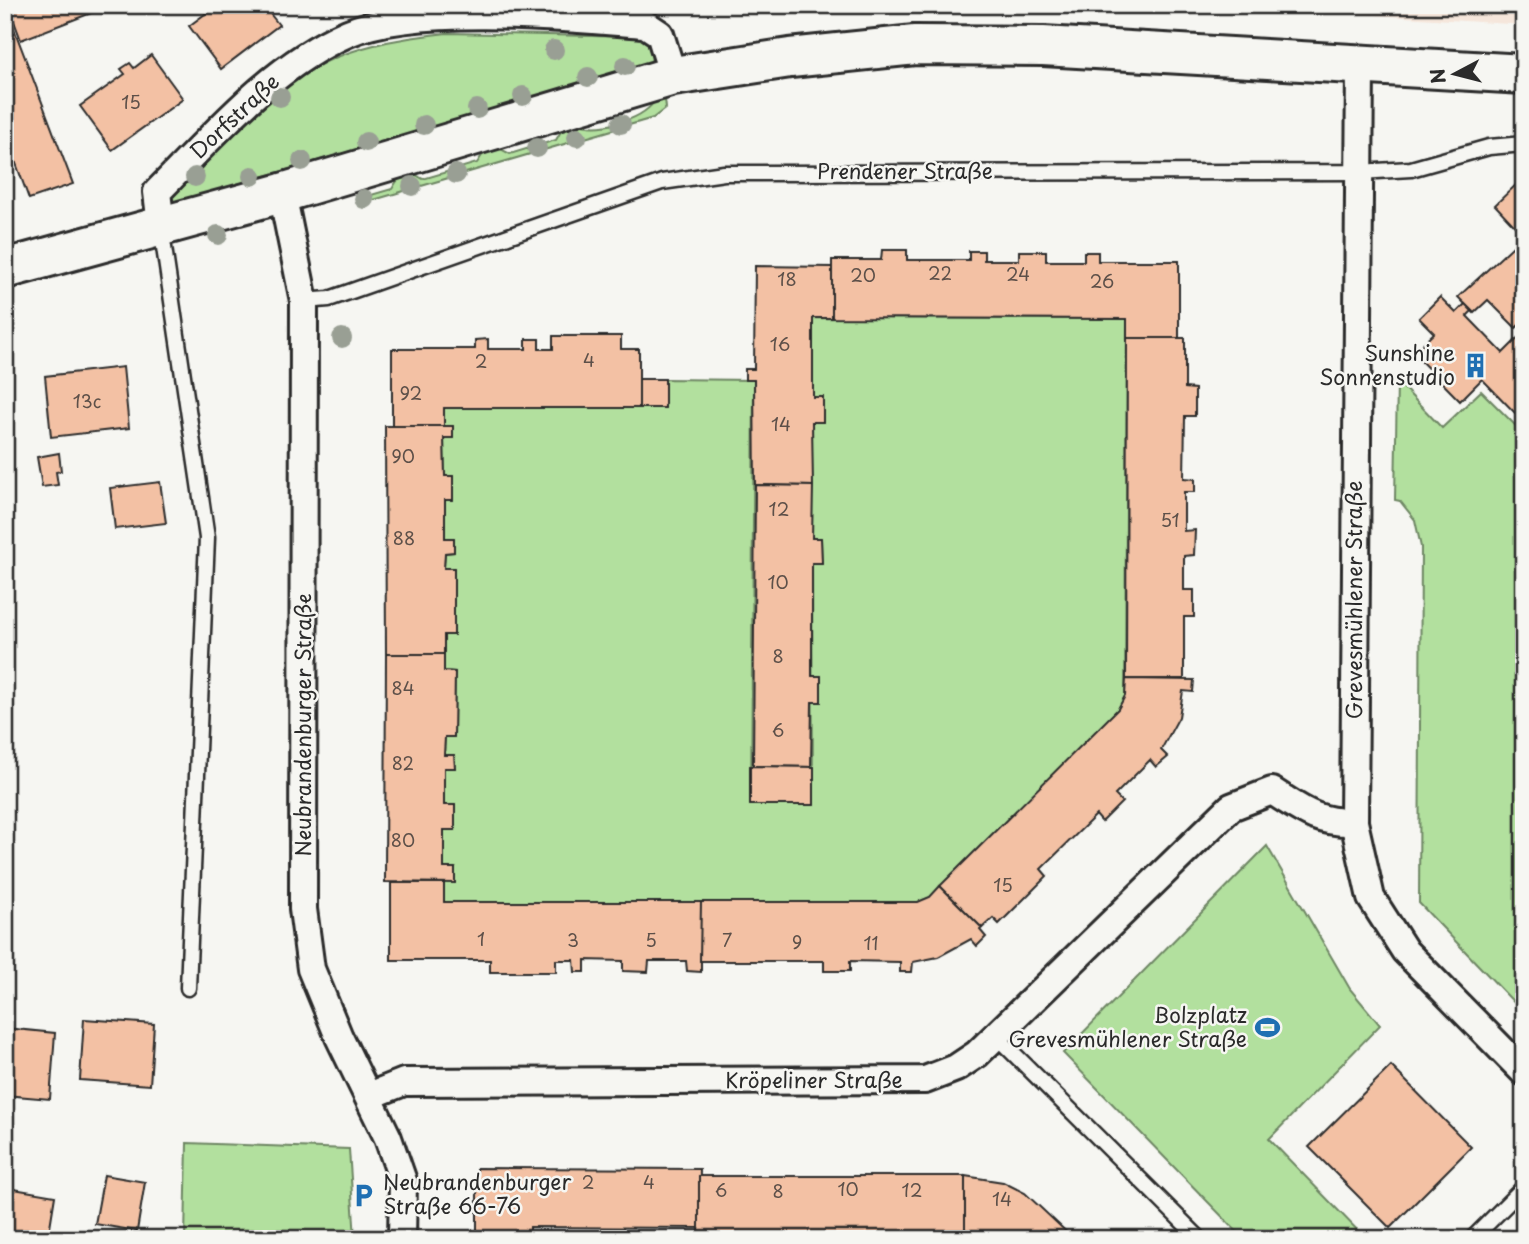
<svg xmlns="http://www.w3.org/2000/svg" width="1529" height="1244" viewBox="0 0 1529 1244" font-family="'Playpen Sans',sans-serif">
  <rect width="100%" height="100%" fill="#f6f6f2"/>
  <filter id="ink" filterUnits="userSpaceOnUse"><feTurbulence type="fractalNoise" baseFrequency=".0143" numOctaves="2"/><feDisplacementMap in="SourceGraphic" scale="14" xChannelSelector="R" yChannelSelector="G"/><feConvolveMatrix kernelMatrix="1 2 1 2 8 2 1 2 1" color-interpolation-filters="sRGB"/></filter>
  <g filter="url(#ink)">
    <!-- built -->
    <polygon fill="#f5e6db" points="1228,5 1524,5 1524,25 1284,9"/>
    <!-- green -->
    <g fill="#b2e09e" stroke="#6e8664" stroke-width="2">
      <path d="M447,33L637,37L648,40L653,46L651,64L172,203L169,195C211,156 256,105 304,74C346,47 399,38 447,33Z"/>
      <path d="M665,99L666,108L653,118L360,204L356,189L368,196L392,189L400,176L411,172L423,179L477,163L485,151L497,147L510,154L556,140L564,126L576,123C598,132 640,121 654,102Z"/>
      <polygon points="813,318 1127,319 1125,696 1118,709 930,897 918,902 444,902 444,883 455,868 444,868 444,830 455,830 444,805 444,768 455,768 454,756 444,755 445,737 454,737 455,672 444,671 444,635 454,634 454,569 444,568 445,553 454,552 454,538 445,538 445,500 453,500 453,476 445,476 444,438 453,438 453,427 444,426 444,408 665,408 665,379 754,380 751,805 813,805 812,563 822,563 821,539 812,538 812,422 822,422 823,397 813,397"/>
      <polygon points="1397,381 1442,428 1481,391 1524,434 1524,1013 1419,903 1421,547 1415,520 1400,501 1395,500"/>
      <polygon points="1267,846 1350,989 1380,1025 1269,1139 1366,1239 1244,1239 1063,1053"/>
      <polygon points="187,1143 349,1149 355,1239 185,1239"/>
    </g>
    <!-- building -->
    <g fill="#f3c1a4" stroke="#2b2b2b" stroke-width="2">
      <polygon points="5,5 73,184 29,199 5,133"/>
      <polygon points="8,5 112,5 21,40"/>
      <polygon points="217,5 263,5 279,25 221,69 189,26"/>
      <polygon points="151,55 183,99 112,150 80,106 125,74 121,69 130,63 134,68"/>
      <polygon points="1524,177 1524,320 1516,328 1488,300 1474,313 1458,297 1524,236 1495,205"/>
      <polygon points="882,250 907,250 907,260 969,260 969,251 984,251 984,260 1019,260 1019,251 1046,251 1046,261 1084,261 1084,252 1098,252 1098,261 1179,261 1179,338 1127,338 1127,319 832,318 832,260 881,260"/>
      <polygon points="755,266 832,267 832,318 813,318 813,397 823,397 823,422 812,422 813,486 755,485 754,380 745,380 745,369 754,369"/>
      <polygon points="1440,297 1456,313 1465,304 1472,311 1467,316 1503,353 1524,332 1523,421 1482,379 1460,401 1413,353 1434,333 1419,318"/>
      <polygon points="553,336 621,336 621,349 639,349 639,408 444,408 444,426 392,426 392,349 475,349 475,340 488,339 488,349 526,349 526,339 539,339 539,349 553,349"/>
      <polygon points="1127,338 1185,338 1185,388 1195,389 1195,416 1185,416 1184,478 1195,479 1195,492 1184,492 1184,531 1195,530 1194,555 1184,556 1184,590 1194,590 1194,617 1184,617 1184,679 1126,679"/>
      <polygon points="123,367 129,428 51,437 45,376"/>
      <rect x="639" y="379" width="26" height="29"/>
      <polygon points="385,426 453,426 453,438 444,438 445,476 453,476 453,500 445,500 445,538 454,538 454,552 445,553 444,568 454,568 454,635 444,635 444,654 386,654"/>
      <polygon points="59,453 61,471 56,472 58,485 42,487 37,457"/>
      <polygon points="160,482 166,523 115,529 110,488"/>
      <polygon points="755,485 813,486 812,538 821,538 822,563 812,563 812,676 821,676 821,702 812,702 811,767 753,766"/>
      <polygon points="386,654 444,654 444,671 455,672 454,737 445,737 444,755 454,755 455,768 444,768 444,805 455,805 455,830 444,830 444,868 455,868 455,883 385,882"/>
      <polygon points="1126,679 1194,680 1193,692 1183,691 1179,717 1161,750 1168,757 1156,767 1150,760 1115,795 1122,802 1102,822 1096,815 1041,869 1047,876 999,924 993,918 982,928 940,886 1118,709 1125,696"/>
      <polygon points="750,766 814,767 814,805 750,805"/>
      <polygon points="391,883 444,883 444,902 701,902 701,972 687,971 686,961 649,961 648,972 623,971 623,961 585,960 585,972 575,972 574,960 556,960 556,972 490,972 490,960 391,960"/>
      <polygon points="940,886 982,928 980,930 986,937 977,946 971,939 938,957 913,962 912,972 900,972 900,962 850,961 850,971 824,971 824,961 700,961 701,902 918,902 930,897"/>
      <polygon points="84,1019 154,1024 150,1085 80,1080"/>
      <polygon points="5,1028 55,1033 50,1099 5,1095"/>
      <polygon points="1391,1066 1471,1147 1390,1228 1309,1147"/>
      <polygon points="477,1168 700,1169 699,1228 530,1227 530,1239 477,1239"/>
      <polygon points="104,1175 145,1182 137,1231 95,1224"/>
      <polygon points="699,1176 965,1176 965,1235 699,1234"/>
      <polygon points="965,1176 1003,1182 1025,1193 1074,1239 988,1239 965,1235"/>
      <polygon points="8,1188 55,1196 48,1239 5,1239"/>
    </g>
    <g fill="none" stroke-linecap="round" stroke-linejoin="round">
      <defs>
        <g id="service">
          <polyline points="161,227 207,538 188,988"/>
          <polyline points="304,301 329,299 662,182 724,173 1359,172 1411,169 1489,147 1524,144"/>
          <polyline points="995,1035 1200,1239"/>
          <polyline points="1472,1239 1524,1187"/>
        </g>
        <g id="minor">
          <polyline points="1360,67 1354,822 1371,898 1405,951 1524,1072"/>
          <polyline points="282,193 304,301 303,909 311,969 339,1037 388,1138 403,1181 402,1239"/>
          <path d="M161,225L157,192C214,135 272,66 348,33C417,4 568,18 645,24L660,34L673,76"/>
          <path d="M369,1096L404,1082L925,1080L956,1068L977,1054L1231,807L1272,791C1302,810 1317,823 1354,822"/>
        </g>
        <polyline id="secondary" points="5,269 282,193 673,76 790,58 915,45 1043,46 1524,74"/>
      </defs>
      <!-- service casing -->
      <use href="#service" stroke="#2b2b2b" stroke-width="19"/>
      <!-- minor casing -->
      <use href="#minor" stroke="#2b2b2b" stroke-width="32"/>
      <!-- secondary casing -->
      <use href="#secondary" stroke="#2b2b2b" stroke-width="44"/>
      <!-- service -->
      <use href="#service" stroke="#f6f6f2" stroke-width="14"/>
      <!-- minor -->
      <use href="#minor" stroke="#f6f6f2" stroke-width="26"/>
      <!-- secondary -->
      <use href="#secondary" stroke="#f6f6f2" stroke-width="38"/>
    </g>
    <!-- trees -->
    <g fill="#999f94">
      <circle cx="554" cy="50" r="10"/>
      <circle cx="625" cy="66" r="10"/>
      <circle cx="588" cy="77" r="10"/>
      <circle cx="523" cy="96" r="10"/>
      <circle cx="280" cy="97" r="10"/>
      <circle cx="477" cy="109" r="10"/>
      <circle cx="621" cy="124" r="10"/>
      <circle cx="424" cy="125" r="10"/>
      <circle cx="577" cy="137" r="10"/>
      <circle cx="366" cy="142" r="10"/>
      <circle cx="537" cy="148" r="10"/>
      <circle cx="302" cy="161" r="10"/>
      <circle cx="456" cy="174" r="10"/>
      <circle cx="252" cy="176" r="10"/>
      <circle cx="195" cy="177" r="10"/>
      <circle cx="412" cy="186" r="10"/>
      <circle cx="364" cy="199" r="10"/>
      <circle cx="218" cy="235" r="10"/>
      <circle cx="342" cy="338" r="10"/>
    </g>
  </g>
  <!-- icons -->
  <defs>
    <symbol id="building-bare" viewBox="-9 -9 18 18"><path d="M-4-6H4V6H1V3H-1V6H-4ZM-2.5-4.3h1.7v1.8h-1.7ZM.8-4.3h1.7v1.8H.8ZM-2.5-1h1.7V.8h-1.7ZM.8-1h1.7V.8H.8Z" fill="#1f6fb2" stroke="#f6f6f2" stroke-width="2.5" paint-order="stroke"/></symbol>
    <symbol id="stadium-bare" viewBox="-9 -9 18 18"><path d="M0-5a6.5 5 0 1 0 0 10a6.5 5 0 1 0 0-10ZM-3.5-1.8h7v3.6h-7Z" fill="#1f6fb2" stroke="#f6f6f2" stroke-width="2.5" paint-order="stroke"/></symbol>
    <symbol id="parking-bare" viewBox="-9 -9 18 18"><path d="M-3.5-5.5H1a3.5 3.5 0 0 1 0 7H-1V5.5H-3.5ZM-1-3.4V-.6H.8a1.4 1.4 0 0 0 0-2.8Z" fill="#1f6fb2" stroke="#f6f6f2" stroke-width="2.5" paint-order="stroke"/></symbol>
  </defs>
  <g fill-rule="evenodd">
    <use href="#building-bare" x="1458" y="348" width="35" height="35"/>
    <use href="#stadium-bare" x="1250" y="1010" width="35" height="35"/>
    <use href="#parking-bare" x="346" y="1178" width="35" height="35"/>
  </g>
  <g text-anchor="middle" stroke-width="5" stroke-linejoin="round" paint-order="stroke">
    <!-- number labels -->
    <g font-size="18" fill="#5d5049">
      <text x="131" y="109">15</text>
      <text x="940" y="280">22</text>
      <text x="1018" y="281">24</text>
      <text x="863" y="282">20</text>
      <text x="787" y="286">18</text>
      <text x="1102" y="288">26</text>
      <text x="780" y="351">16</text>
      <text x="589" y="367">4</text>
      <text x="481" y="368">2</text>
      <text x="411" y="400">92</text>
      <text x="87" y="408">13c</text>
      <text x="781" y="431">14</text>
      <text x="403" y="463">90</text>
      <text x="779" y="516">12</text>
      <text x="1170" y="527">51</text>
      <text x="404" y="545">88</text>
      <text x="778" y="589">10</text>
      <text x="778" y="663">8</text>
      <text x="403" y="695">84</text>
      <text x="778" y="737">6</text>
      <text x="403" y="770">82</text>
      <text x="403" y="847">80</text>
      <text x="1003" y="892">15</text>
      <text x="481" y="946">1</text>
      <text x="573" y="947">3</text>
      <text x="651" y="947">5</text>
      <text x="727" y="947">7</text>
      <text x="797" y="949">9</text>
      <text x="871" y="950">11</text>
      <text x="588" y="1189">2</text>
      <text x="649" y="1189">4</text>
      <text x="848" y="1196">10</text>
      <text x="721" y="1197">6</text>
      <text x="912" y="1197">12</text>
      <text x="778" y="1198">8</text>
      <text x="1002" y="1206">14</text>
    </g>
    <!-- street labels -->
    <g font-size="21" fill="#2b2b2b" stroke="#f6f6f2">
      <text transform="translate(235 117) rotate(-43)" y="7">Dorfstraße</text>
      <text x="905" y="179">Prendener Straße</text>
      <text transform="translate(1355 600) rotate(-90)" y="7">Grevesmühlener Straße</text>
      <text transform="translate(304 725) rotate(-90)" y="7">Neubrandenburger Straße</text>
      <text x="814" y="1088">Kröpeliner Straße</text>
    </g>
    <!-- poi labels -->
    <g font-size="21" fill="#2b2b2b" stroke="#f6f6f2" text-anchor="end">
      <text x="1455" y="361">Sunshine<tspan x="1455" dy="24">Sonnenstudio</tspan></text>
      <text x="1247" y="1023">Bolzplatz<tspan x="1247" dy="24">Grevesmühlener Straße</tspan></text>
      <text x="383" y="1190" text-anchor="start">Neubrandenburger<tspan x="383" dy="24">Straße 66-76</tspan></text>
    </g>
  </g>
  <!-- margin -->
  <rect width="1529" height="1244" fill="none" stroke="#f6f6f2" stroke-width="28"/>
  <rect x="14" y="14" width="1501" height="1216" fill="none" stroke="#2b2b2b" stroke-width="2.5" filter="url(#ink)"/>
  <!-- north arrow -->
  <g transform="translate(1455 74) rotate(263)" stroke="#f6f6f2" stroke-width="5" paint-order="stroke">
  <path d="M0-5L12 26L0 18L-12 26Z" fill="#2b2b2b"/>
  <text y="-10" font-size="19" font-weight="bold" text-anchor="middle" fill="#2b2b2b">N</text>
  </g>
</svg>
